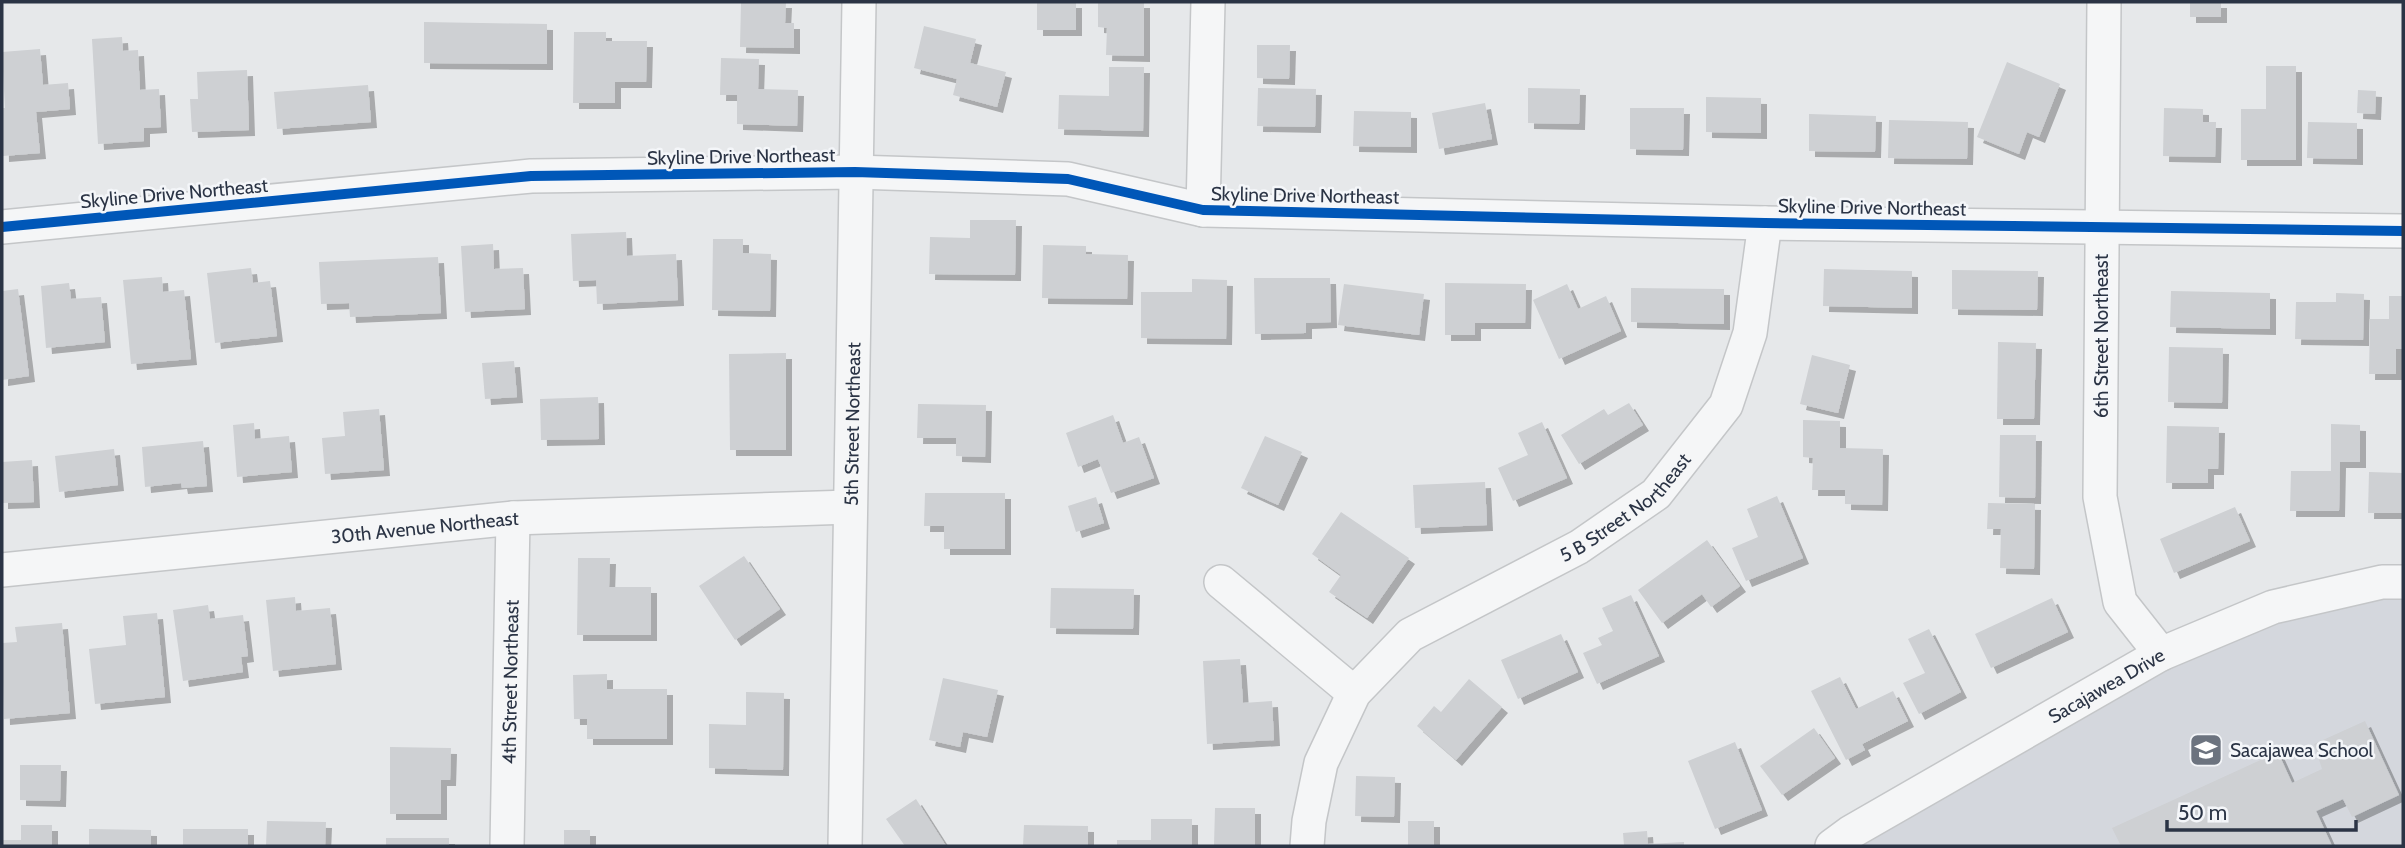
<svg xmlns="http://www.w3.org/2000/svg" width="2405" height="848" viewBox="0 0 2405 848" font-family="Cabin,sans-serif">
  <defs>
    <filter id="shadow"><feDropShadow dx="6" dy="6" stdDeviation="0" flood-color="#0004"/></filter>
  </defs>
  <rect width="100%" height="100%" fill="#e6e8ea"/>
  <!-- built -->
  <polygon fill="#d4d7dd" points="2403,582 2403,846 1855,846 2161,654"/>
  <!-- building -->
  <g fill="#ced0d3" filter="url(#shadow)">
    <polygon points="741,2 786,2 785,23 794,23 794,48 740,47"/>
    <rect x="1037" y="2" width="39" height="28"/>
    <polygon points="1098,2 1144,2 1144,56 1106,55 1107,28 1098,27"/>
    <rect x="2190" y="2" width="31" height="15"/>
    <polygon points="424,22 547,24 547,64 424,63"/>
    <polygon points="924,26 976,39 970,63 1006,72 997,107 953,95 957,79 914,68"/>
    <polygon points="574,32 606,32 606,41 647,41 646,82 615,82 615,103 573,103"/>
    <polygon points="122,37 123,51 138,50 140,90 159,89 161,127 144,128 144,141 98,144 92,39"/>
    <polygon points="1257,45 1290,45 1289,79 1257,78"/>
    <polygon points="40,49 43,85 68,83 70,109 36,112 40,153 3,156 2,108 5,108 2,52"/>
    <polygon points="721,58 759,59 758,89 798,90 797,126 737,124 737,95 720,95"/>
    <polygon points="2007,62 2060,84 2039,137 2027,132 2019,154 1977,137"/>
    <polygon points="2266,66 2296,66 2296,160 2241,160 2241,109 2266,109"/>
    <polygon points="1109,67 1144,67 1143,131 1058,129 1059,95 1109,96"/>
    <polygon points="247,70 249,130 192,132 190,99 198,99 197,72"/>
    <polygon points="368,85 371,122 277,129 274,92"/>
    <polygon points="1258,88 1316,89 1315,127 1257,126"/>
    <polygon points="1528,88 1580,89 1579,124 1528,123"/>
    <polygon points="2358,90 2376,91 2375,114 2357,113"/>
    <polygon points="1706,97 1761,98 1761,133 1706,132"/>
    <polygon points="1485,103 1492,139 1439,149 1432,113"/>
    <polygon points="1630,108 1684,108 1683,150 1630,149"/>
    <polygon points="2164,108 2203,109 2203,122 2216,122 2215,157 2163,156"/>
    <polygon points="1354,111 1411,112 1411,147 1353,146"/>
    <polygon points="1809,114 1876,116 1875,152 1809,151"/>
    <polygon points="1889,120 1968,122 1967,159 1888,158"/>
    <polygon points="2308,122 2357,123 2357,159 2307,158"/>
    <polygon points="970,220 1016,220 1015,275 929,274 930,237 970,238"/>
    <polygon points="626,232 627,256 676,254 678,300 597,304 596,280 573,281 571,234"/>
    <polygon points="713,239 743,239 743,253 771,254 770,311 712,310"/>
    <polygon points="493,244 494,269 523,268 525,309 465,312 461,246"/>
    <polygon points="1043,245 1086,246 1086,254 1128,255 1127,299 1042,298"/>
    <polygon points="438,257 441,313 350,317 349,303 321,304 319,262"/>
    <polygon points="251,268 253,283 270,281 277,336 215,343 207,273"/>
    <polygon points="1824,269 1912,271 1912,308 1823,306"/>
    <polygon points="1952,270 2038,271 2037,310 1952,309"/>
    <polygon points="162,277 163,292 184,290 191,359 131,364 123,280"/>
    <polygon points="1254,278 1330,278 1331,322 1306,323 1306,333 1255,334"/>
    <polygon points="1192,279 1227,280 1226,339 1141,338 1141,292 1192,292"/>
    <polygon points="69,283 71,299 101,297 105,342 46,348 41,286"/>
    <polygon points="1445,283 1526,284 1525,323 1475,323 1475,335 1445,335"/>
    <polygon points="1344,284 1424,294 1419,335 1338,325"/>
    <polygon points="1567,284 1578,309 1606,296 1621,331 1559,359 1533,300"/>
    <polygon points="1631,288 1724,289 1724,324 1631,322"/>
    <polygon points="18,289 29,376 2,380 2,291"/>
    <polygon points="2171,291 2270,293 2270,329 2170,327"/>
    <polygon points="2336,293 2364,294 2363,340 2295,339 2296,302 2336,302"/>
    <polygon points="2389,296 2403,296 2403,349 2396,349 2396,374 2369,374 2370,319 2389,319"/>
    <polygon points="1998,342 2036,343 2034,419 1997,419"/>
    <polygon points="2169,347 2223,348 2222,403 2168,402"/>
    <polygon points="786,353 786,450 730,450 729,354"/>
    <polygon points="1812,355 1850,365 1838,413 1800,404"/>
    <polygon points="514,361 517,397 485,399 482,363"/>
    <polygon points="598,397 599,439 541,440 540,399"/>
    <polygon points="1629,403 1643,425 1579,464 1561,435 1604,409 1608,415"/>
    <polygon points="918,404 986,405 985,457 956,456 956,438 917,438"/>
    <polygon points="379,409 384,470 325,474 322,438 345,436 343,412"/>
    <polygon points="1113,415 1123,443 1139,437 1154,478 1111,493 1098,459 1078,467 1066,433"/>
    <polygon points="1803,420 1840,421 1840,448 1883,449 1882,505 1845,504 1845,490 1812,490 1813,458 1803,457"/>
    <polygon points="1542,422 1567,478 1513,501 1498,468 1528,455 1518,433"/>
    <polygon points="254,423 255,439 289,436 292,472 237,477 233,425"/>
    <polygon points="2331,424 2360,425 2360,462 2340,462 2339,511 2290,511 2291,471 2331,471"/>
    <polygon points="2167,426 2219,427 2218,469 2208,469 2208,483 2166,483"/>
    <polygon points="2000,435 2036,435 2035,498 1999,497"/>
    <polygon points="1265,436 1302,452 1278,505 1241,488"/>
    <polygon points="203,441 207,486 182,488 181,483 145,487 142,447"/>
    <polygon points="114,449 118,485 59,492 55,456"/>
    <polygon points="32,460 34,502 2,503 2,462"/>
    <polygon points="2369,472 2403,473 2403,513 2368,513"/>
    <polygon points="1485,482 1487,525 1415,528 1413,485"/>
    <polygon points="925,493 1005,493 1005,549 944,549 944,526 924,526"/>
    <polygon points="1777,496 1803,558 1746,581 1732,548 1758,537 1747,509"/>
    <polygon points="1096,497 1104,523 1076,532 1068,506"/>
    <polygon points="1988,503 2035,504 2034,569 2000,568 2001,529 1987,529"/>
    <polygon points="2235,507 2250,541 2174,573 2160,539"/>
    <polygon points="1341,512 1409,558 1367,618 1329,592 1341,575 1312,554"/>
    <polygon points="1707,540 1740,586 1711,607 1702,594 1662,623 1638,590"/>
    <polygon points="744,556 780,609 735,640 699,586"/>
    <polygon points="578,558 610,558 609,587 651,587 651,635 577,635"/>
    <polygon points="1051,588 1134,589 1133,629 1050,628"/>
    <polygon points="1631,595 1659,656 1597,684 1583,653 1602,645 1598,638 1613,631 1602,608"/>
    <polygon points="295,597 296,611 330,608 336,664 273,671 266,600"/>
    <polygon points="2052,598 2068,632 1991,668 1975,634"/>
    <polygon points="208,605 210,619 243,615 248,656 241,657 243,672 183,681 173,610"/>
    <polygon points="157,613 165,697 95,704 89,649 126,645 123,616"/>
    <polygon points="62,623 70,713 4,719 2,643 17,642 15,627"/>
    <polygon points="1929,629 1961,692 1919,714 1903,683 1925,673 1908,639"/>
    <polygon points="1561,634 1578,672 1518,699 1501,660"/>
    <polygon points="1240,659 1243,703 1272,701 1274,740 1207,744 1203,661"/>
    <polygon points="607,674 607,689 667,689 667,739 587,739 587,719 574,719 573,675"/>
    <polygon points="1840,677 1856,709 1893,691 1908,721 1862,744 1865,750 1846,760 1811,691"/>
    <polygon points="943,678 998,690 987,737 963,732 960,747 929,740"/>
    <polygon points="1469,679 1502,707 1456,760 1417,726 1434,706 1441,712"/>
    <polygon points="746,692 784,693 783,770 709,768 709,724 746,725"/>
    <polygon points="2365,721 2399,795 2352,817 2343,799 2316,811 2332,846 2121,846 2112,828 2278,752 2292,783 2322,769 2314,744"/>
    <polygon points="1814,728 1835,758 1782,795 1760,766"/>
    <polygon points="1735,742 1762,810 1715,829 1688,761"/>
    <polygon points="390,747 451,748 450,780 441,780 441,814 390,814"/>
    <polygon points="20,765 61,765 60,801 20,800"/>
    <polygon points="1356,776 1395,777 1394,817 1355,816"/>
    <polygon points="916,799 946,846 905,846 886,819"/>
    <polygon points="1215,808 1255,808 1255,846 1214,846"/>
    <polygon points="1151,819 1192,819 1192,846 1117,846 1117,840 1151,840"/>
    <polygon points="267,821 326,822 325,846 266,846"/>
    <rect x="1408" y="821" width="26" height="25"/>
    <polygon points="21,825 52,825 52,846 2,846 2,840 21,840"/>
    <polygon points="1024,825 1088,826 1088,846 1023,846"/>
    <polygon points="89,829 151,830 151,846 89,846"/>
    <rect x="183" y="829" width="65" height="17"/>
    <rect x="564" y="830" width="26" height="16"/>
    <polygon points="1647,831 1648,844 1684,842 1684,846 1624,846 1623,833"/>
    <rect x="386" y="838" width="63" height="8"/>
  </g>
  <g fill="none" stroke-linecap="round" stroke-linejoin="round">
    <defs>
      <g id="minor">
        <polyline points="2104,2 2100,497 2120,602 2161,654"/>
        <polyline points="1203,210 1208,2"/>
        <polyline points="2,227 531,176 855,172 1068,179 1203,210 1765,223 2403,231"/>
        <path id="s1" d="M2,570L513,518L850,507"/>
        <polyline points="1221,582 1354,693"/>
        <path id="s2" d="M507,846L513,518"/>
        <path id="s3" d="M845,846L859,2"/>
        <path id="s4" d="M1307,846L1309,821L1321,763L1354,693L1410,635L1579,547L1656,494L1726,405L1750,333L1765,223"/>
        <path id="s5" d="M1832,846L1851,832L2161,654L2273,607L2382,582H2403"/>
      </g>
    </defs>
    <!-- minor casing -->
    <use href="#minor" stroke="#c4c6c8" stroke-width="36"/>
    <!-- minor -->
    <use href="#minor" stroke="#f5f6f7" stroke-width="33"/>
    <defs>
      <polyline id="cycleway" points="2,227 531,176 855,172 1068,179 1203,210 1765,223 2403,231"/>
    </defs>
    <!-- cycleway casing -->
    <use href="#cycleway" stroke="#f4f6f9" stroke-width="15"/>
    <!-- cycleway -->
    <use href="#cycleway" stroke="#0057b8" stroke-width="10"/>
  </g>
  <!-- icons -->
  <defs>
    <symbol id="school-square" viewBox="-11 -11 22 22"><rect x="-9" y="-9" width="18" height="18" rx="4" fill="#6c737f" stroke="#f4f6f9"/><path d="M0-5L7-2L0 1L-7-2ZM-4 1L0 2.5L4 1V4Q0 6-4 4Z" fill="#fff"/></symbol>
  </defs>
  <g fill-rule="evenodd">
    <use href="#school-square" x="2187" y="731" width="38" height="38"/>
  </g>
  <g text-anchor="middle" stroke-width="5" stroke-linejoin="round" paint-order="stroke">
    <!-- street labels -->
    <g font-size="19" fill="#2b3445" stroke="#f4f6f9">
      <text transform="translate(741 156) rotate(-1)" y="7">Skyline Drive Northeast</text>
      <text transform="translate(174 193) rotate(-5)" y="7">Skyline Drive Northeast</text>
      <text transform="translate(1305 195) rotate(1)" y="7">Skyline Drive Northeast</text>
      <text transform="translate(1872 207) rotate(1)" y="7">Skyline Drive Northeast</text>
      <text transform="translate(2101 336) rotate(-90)" y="7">6th Street Northeast</text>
      <text dy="7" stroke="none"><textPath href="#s3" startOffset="422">5th Street Northeast</textPath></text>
      <text dy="7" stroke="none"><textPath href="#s4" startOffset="494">5 B Street Northeast</textPath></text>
      <text dy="7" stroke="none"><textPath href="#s1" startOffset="425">30th Avenue Northeast</textPath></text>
      <text dy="7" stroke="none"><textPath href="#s2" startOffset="164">4th Street Northeast</textPath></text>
      <text dy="7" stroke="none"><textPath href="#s5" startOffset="318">Sacajawea Drive</textPath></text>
    </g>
    <!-- poi labels -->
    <g font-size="19" fill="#2b3445" stroke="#f4f6f9" text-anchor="start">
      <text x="2230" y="757">Sacajawea School</text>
    </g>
  </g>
  <!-- border -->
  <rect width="2405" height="848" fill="none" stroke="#2b3445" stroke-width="7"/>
  <!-- scale -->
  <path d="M2167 820v10h189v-10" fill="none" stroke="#2b3445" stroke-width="3.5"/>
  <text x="2178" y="820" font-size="21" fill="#2b3445" stroke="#f4f6f9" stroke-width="5" paint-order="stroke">50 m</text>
</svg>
